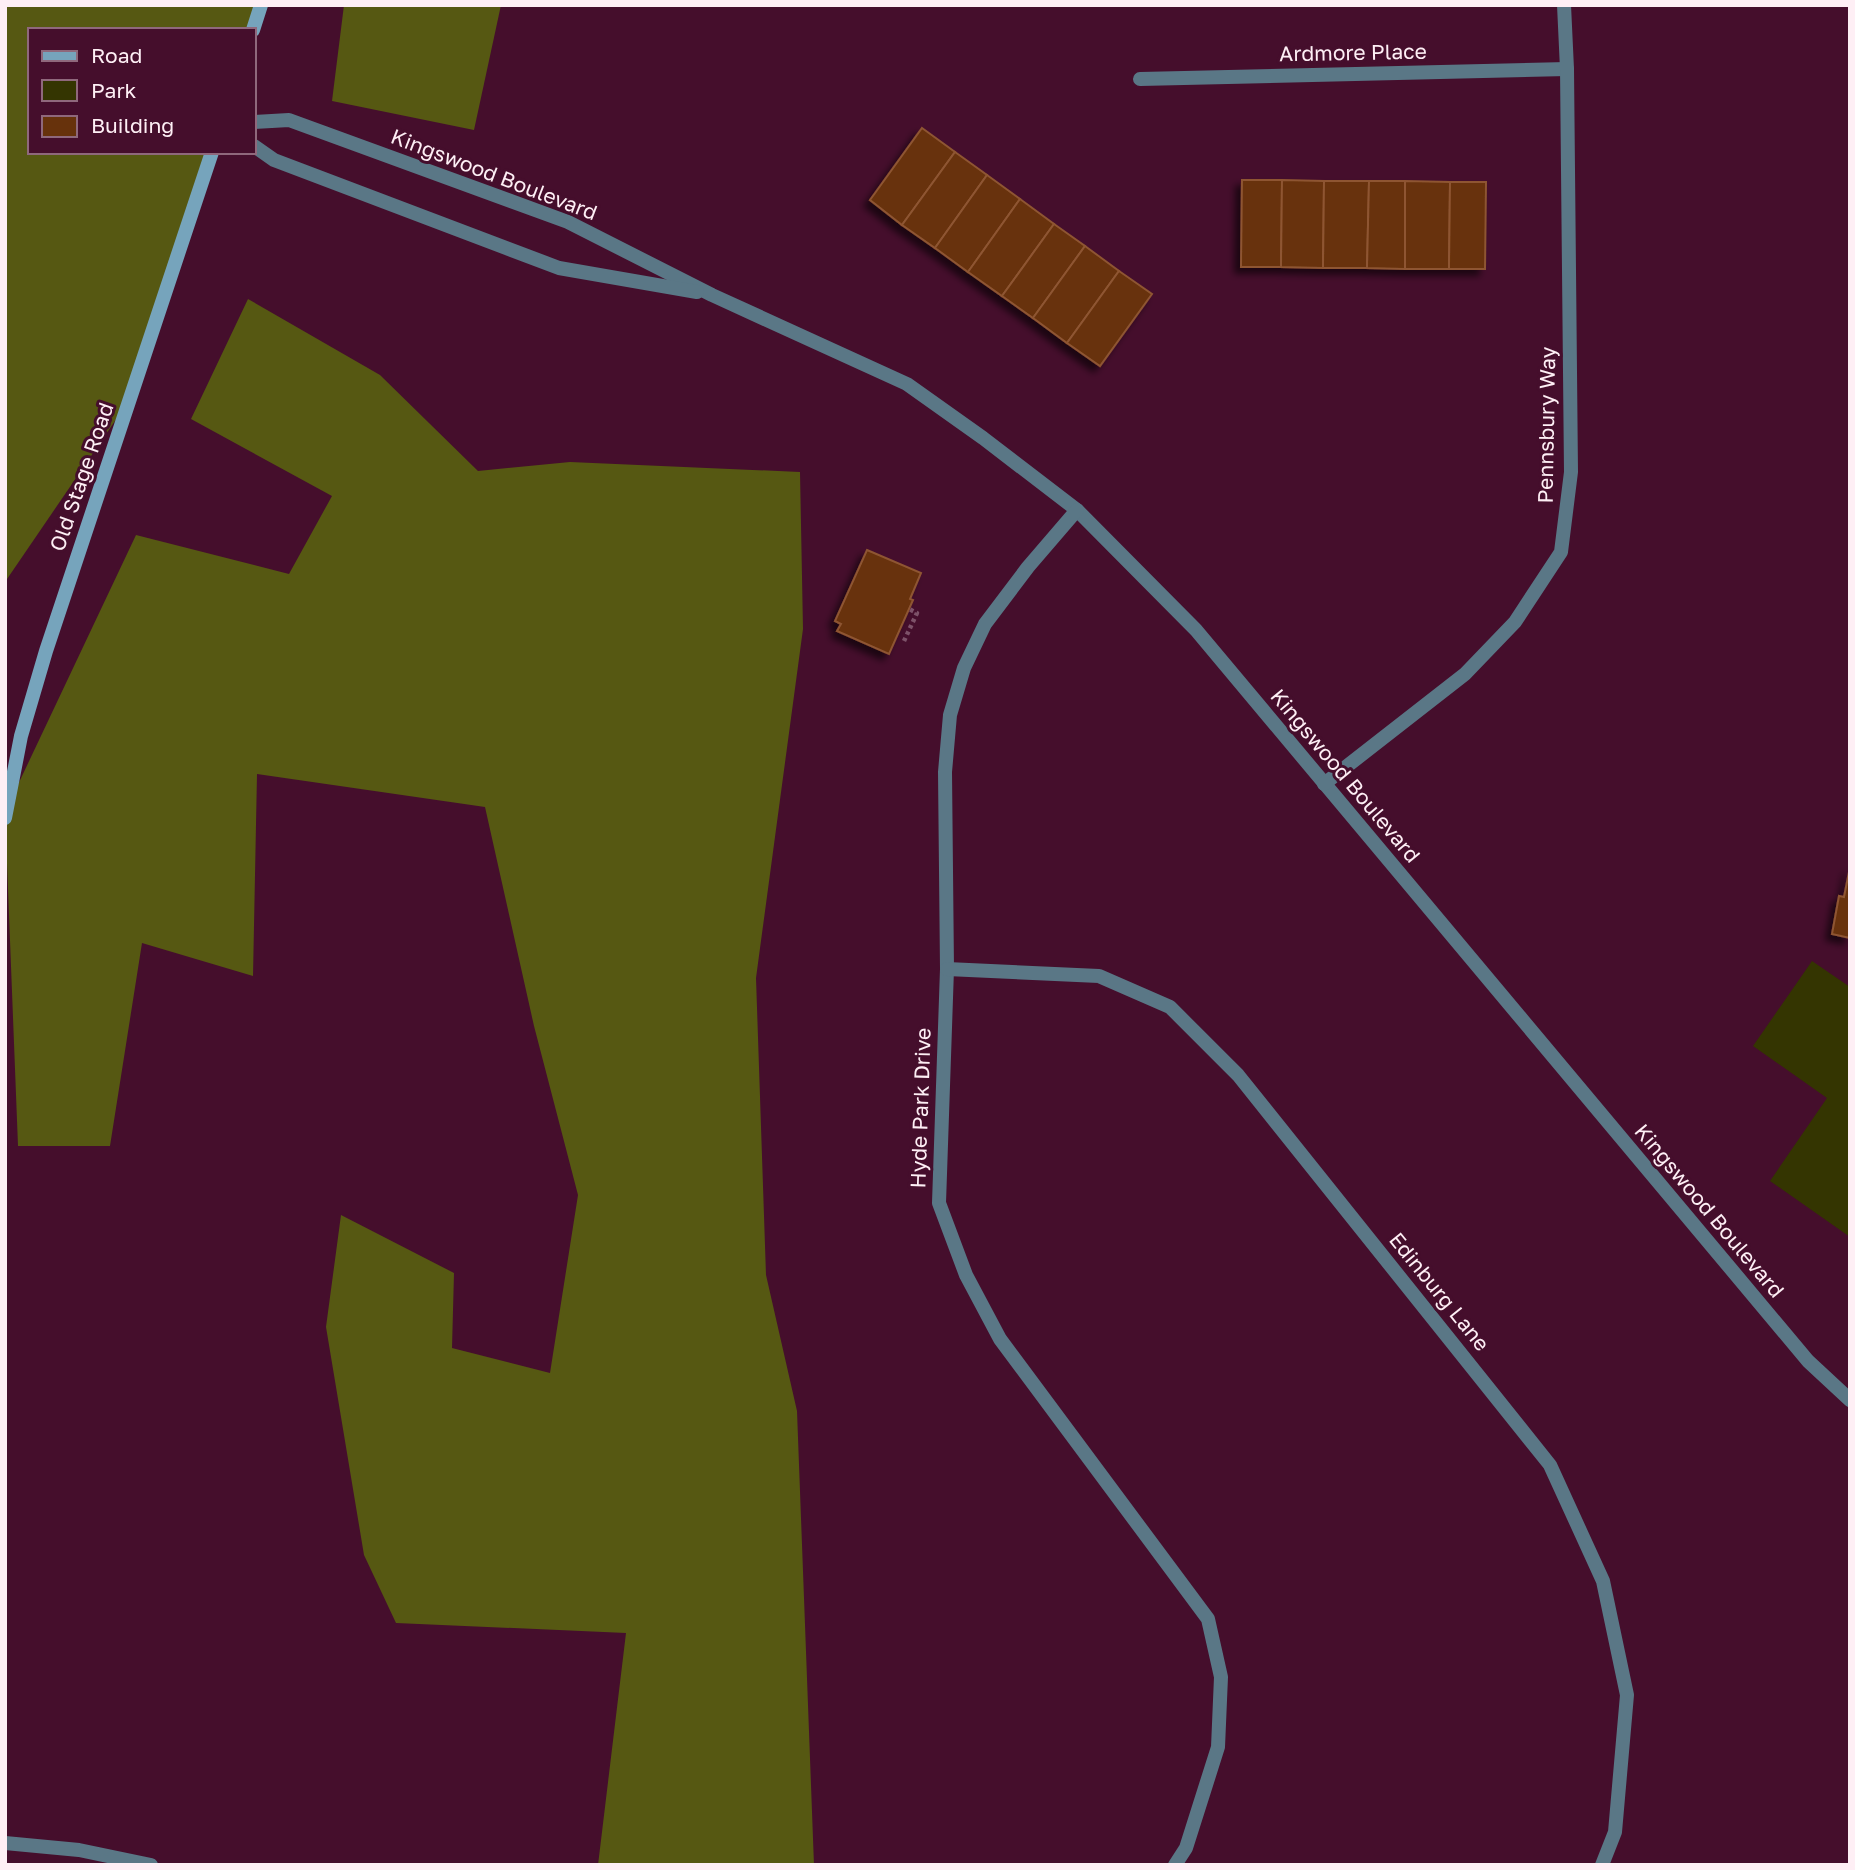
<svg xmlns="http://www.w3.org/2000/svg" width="1855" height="1870" viewBox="0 0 1855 1870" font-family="'Golos Text',sans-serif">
  <defs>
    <filter id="shadow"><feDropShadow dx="-6" dy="6" stdDeviation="3.5" flood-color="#0009"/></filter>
  </defs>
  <rect width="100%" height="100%" fill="#450e2c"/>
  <!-- green -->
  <polygon fill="#343501" points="1812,961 1850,987 1850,1237 1770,1181 1827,1098 1753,1046"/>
  <!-- forest -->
  <g fill="#565812">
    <polygon points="5,5 261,5 253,30 30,30 30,152 212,152 130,399 5,582"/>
    <polygon points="344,5 501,5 474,130 332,101"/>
    <polygon points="248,299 380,375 478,471 570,462 800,472 803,629 756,978 766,1275 797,1411 814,1865 598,1865 626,1633 396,1623 364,1555 326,1327 341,1215 454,1273 452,1348 550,1373 578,1195 534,1026 485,807 257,774 253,976 142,943 110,1146 18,1146 5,812 136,535 289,574 332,496 191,419"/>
  </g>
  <!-- building -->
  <g fill="#67320c" stroke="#8e5532" stroke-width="2" filter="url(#shadow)">
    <polygon points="922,128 955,152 902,225 870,200"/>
    <polygon points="955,152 987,175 935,248 902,225"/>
    <polygon points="987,175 1020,199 968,272 935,248"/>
    <polygon points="1242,180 1282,180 1281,267 1241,267"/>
    <polygon points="1282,180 1324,181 1323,268 1281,267"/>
    <polygon points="1324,181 1369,181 1367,268 1323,268"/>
    <polygon points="1369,181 1405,181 1405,269 1367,268"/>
    <polygon points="1405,181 1450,182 1449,269 1405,269"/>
    <polygon points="1450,182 1486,182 1485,269 1449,269"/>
    <polygon points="1020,199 1054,224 1002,296 968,272"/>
    <polygon points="1054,224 1085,246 1033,318 1002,296"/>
    <polygon points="1085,246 1119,271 1067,343 1033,318"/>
    <polygon points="1119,271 1152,294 1100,366 1067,343"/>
    <polygon points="867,550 921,573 910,599 913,600 889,654 837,631 841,624 835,621"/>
    <polygon points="1850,867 1850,938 1832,934 1839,896 1844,897"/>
  </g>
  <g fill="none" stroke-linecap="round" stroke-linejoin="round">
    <!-- path -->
    <polyline stroke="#7d5269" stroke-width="4.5" stroke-dasharray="3.5 3.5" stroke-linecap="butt" points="904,641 917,613 909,609"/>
    <!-- lane -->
    <polyline stroke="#5a7786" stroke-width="14" points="5,1843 79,1850 151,1865"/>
    <!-- street -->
    <g stroke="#5a7786" stroke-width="14">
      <polyline points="1140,79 1567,69"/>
      <polyline points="254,122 289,120 568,222 712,295 907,384 983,438 1077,510 1196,630 1808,1361 1850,1400"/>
      <polyline points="254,146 274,160 559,268 697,292"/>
      <polyline points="1077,510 1028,567 985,624 964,668 950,715 945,772 947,969 939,1203 966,1275 1000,1339 1208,1619 1221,1677 1218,1747 1186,1848 1175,1865"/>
      <polyline points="1324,784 1465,674 1515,622 1561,552 1571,472 1567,69 1564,5"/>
      <polyline points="947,969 1099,976 1170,1007 1238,1075 1550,1465 1603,1581 1627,1695 1615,1832 1602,1865"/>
    </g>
    <!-- secondary -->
    <g stroke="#76a4bc" stroke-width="14">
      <polyline points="253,30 261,5"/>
      <polyline points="5,818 21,736 46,651 212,152"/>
    </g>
  </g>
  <g text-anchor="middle" stroke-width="6" stroke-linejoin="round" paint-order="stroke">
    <!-- street labels -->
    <g font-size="21" fill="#feeff5" stroke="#450e2c">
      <text transform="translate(1353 53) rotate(-1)" y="7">Ardmore Place</text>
      <text transform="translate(494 175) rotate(21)" y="7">Kingswood Boulevard</text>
      <text transform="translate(1547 425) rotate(-89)" y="7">Pennsbury Way</text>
      <text transform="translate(82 477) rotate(-71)" y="7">Old Stage Road</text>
      <text transform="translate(1345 776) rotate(50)" y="7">Kingswood Boulevard</text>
      <text transform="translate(921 1108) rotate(-88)" y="7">Hyde Park Drive</text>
      <text transform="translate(1709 1211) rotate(50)" y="7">Kingswood Boulevard</text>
      <text transform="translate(1439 1292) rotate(51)" y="7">Edinburg Lane</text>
    </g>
  </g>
  <!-- border -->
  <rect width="1855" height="1870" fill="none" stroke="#feeff5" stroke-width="14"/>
  <!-- legend -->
  <rect x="28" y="28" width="228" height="126" fill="#450e2c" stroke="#8f687c" stroke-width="2"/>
  <rect x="42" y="51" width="35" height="10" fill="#76a4bc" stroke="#8f687c" stroke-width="2"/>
  <text x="91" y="63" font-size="21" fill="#feeff5">Road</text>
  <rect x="42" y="80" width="35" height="21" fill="#343501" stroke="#8f687c" stroke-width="2"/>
  <text x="91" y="98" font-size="21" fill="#feeff5">Park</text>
  <rect x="42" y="116" width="35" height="21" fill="#67320c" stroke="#8f687c" stroke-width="2"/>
  <text x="91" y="133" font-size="21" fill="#feeff5">Building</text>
</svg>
